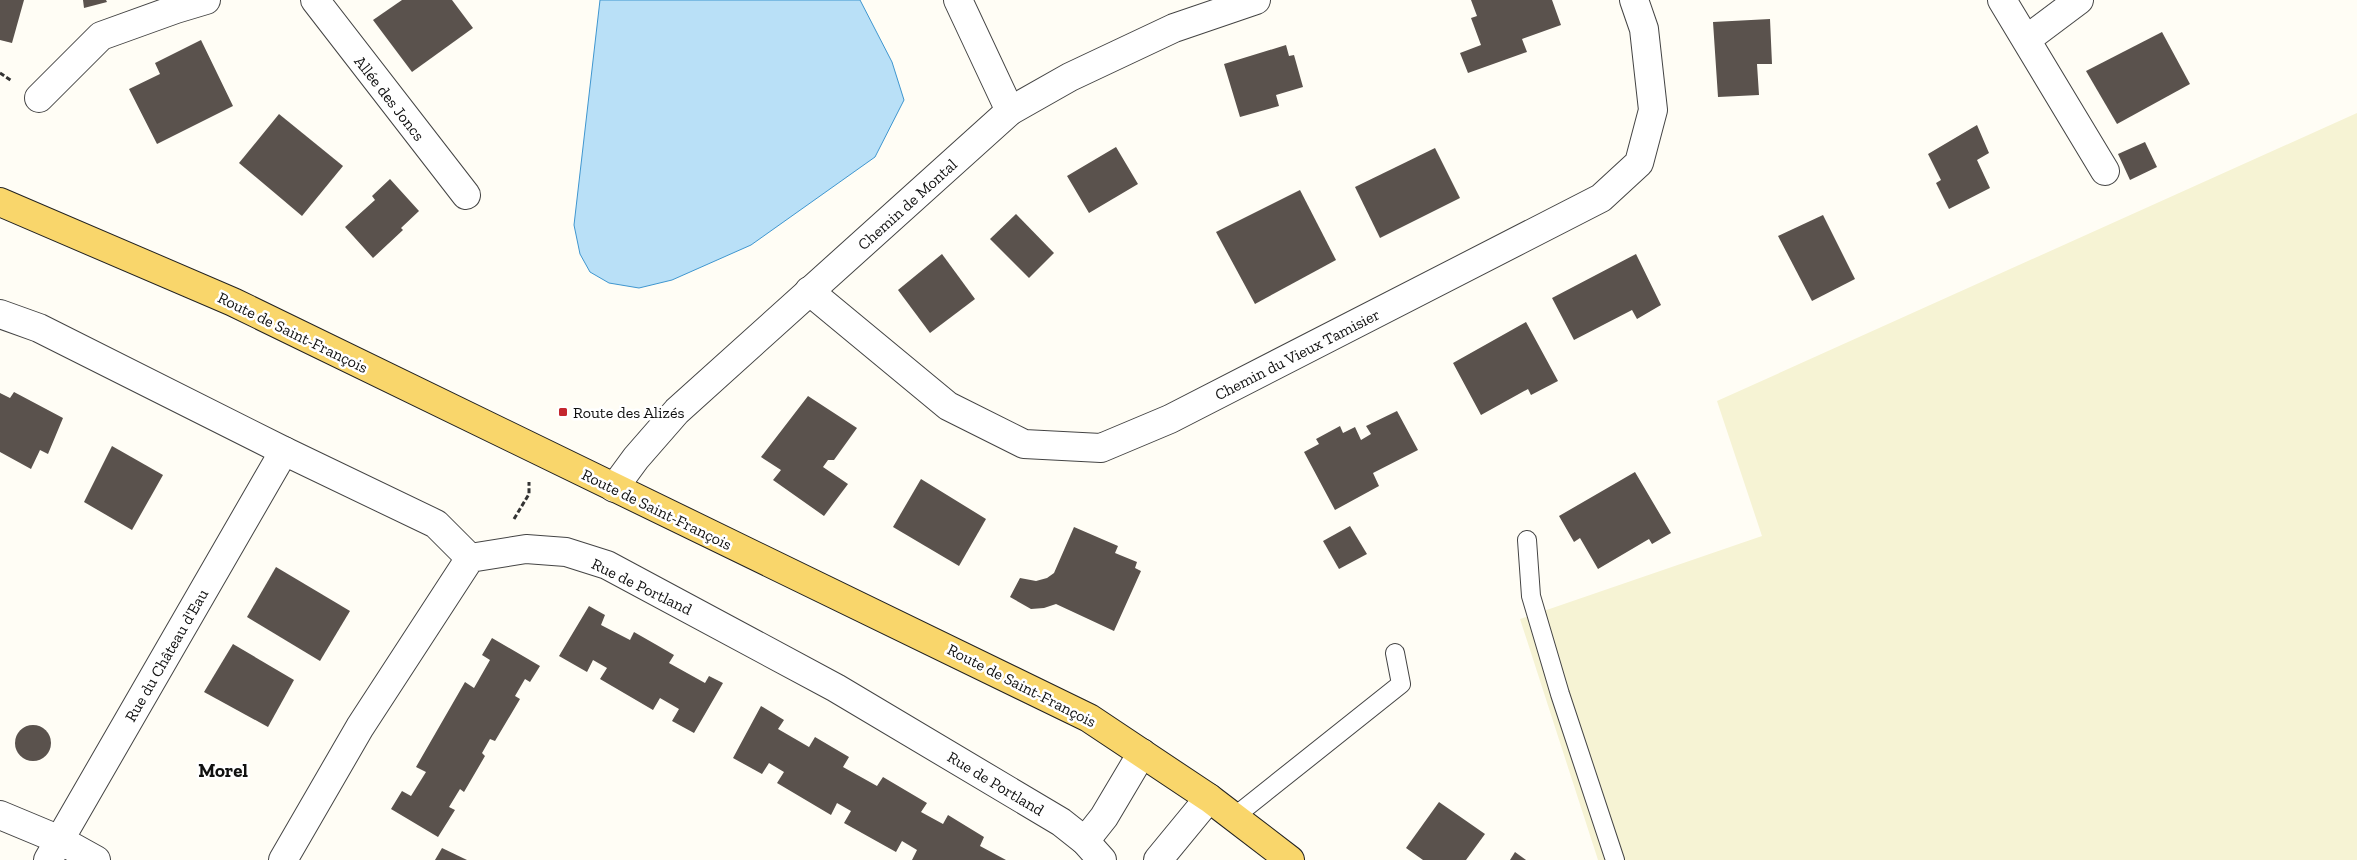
<svg xmlns="http://www.w3.org/2000/svg" width="2357" height="860" viewBox="0 0 2357 860" font-family="'Zilla Slab',serif">
  <rect width="100%" height="100%" fill="#fffdf5"/>
  <!-- farmland -->
  <polygon fill="#f6f3d4" points="2357,113 2357,860 1598,860 1520,619 1762,536 1717,401"/>
  <!-- water -->
  <polygon fill="#b9e0f7" stroke="#3f96cf" points="600,0 860,0 892,62 904,100 875,157 751,245 672,280 639,288 609,283 590,272 580,254 574,225"/>
  <!-- building -->
  <g fill="#5a524d">
    <polygon points="0,0 24,0 12,43 0,40"/>
    <polygon points="83,0 106,0 107,2 84,8"/>
    <polygon points="402,0 452,0 473,28 412,72 373,20"/>
    <polygon points="1471,0 1552,0 1561,25 1522,39 1527,52 1468,73 1460,53 1481,45 1471,18 1477,16"/>
    <polygon points="1770,19 1772,64 1757,64 1759,95 1718,97 1713,22"/>
    <polygon points="2162,32 2190,84 2117,124 2086,71"/>
    <polygon points="201,40 233,106 157,144 129,89 160,74 155,63"/>
    <polygon points="1286,45 1289,56 1294,55 1303,87 1276,95 1279,106 1240,117 1224,64"/>
    <polygon points="279,114 343,166 302,216 239,163"/>
    <polygon points="1977,125 1989,153 1977,160 1990,188 1949,209 1936,183 1941,180 1928,154"/>
    <polygon points="2145,142 2157,167 2130,180 2118,154"/>
    <polygon points="1116,147 1138,184 1089,213 1067,176"/>
    <polygon points="1435,148 1460,198 1380,238 1355,187"/>
    <polygon points="390,179 419,211 401,228 403,230 373,258 345,227 375,200 372,196"/>
    <polygon points="1300,190 1336,260 1255,304 1216,232"/>
    <polygon points="1016,214 1054,253 1029,278 990,239"/>
    <polygon points="1823,215 1855,279 1812,301 1778,236"/>
    <polygon points="942,254 975,299 930,333 898,290"/>
    <polygon points="1636,254 1661,305 1637,319 1632,310 1574,340 1552,298"/>
    <polygon points="1526,322 1558,381 1531,395 1528,389 1481,415 1453,363"/>
    <polygon points="14,392 63,418 48,454 40,450 31,469 0,452 0,393 10,398"/>
    <polygon points="808,396 857,428 834,460 828,460 823,467 848,484 824,516 773,480 781,470 761,457"/>
    <polygon points="1397,411 1418,450 1373,473 1379,486 1335,510 1304,452 1319,444 1316,439 1340,426 1343,433 1355,427 1361,440 1371,434 1366,426"/>
    <polygon points="112,446 163,475 132,530 84,502"/>
    <polygon points="1635,472 1671,533 1652,544 1649,539 1598,569 1580,538 1574,542 1559,516"/>
    <polygon points="921,479 986,519 959,566 893,527"/>
    <polygon points="1350,526 1367,554 1339,569 1323,541"/>
    <polygon points="1074,527 1118,546 1115,553 1137,562 1135,568 1141,571 1114,631 1056,604 1044,608 1031,609 1010,597 1020,578 1036,581 1047,578 1054,573"/>
    <polygon points="276,567 350,611 320,661 247,617"/>
    <polygon points="589,606 605,615 601,625 630,640 634,632 655,644 674,655 669,663 705,683 709,676 723,683 694,733 672,721 679,709 660,698 653,710 600,679 607,668 593,660 587,672 559,656"/>
    <polygon points="492,638 540,666 530,682 525,679 515,696 520,699 495,741 490,739 482,753 485,756 464,792 460,789 449,807 455,810 438,837 391,809 402,791 411,796 426,772 416,767 465,682 474,688 490,660 482,655"/>
    <polygon points="233,644 294,680 268,727 204,692"/>
    <polygon points="761,706 784,720 778,729 809,747 815,737 849,757 843,767 877,786 883,777 927,803 921,812 943,824 948,815 984,837 980,846 1006,860 912,860 917,850 902,841 896,852 844,823 851,811 837,803 831,815 777,783 784,772 769,763 762,774 733,758"/>
    <circle cx="33" cy="743" r="18"/>
    <polygon points="1439,802 1485,834 1466,860 1423,860 1406,848"/>
    <polygon points="442,848 467,860 435,860"/>
    <polygon points="1515,852 1526,860 1510,860"/>
  </g>
  <g fill="none" stroke-linecap="round" stroke-linejoin="round">
    <defs>
      <g id="service">
        <polyline points="1527,540 1531,596 1560,694 1615,860"/>
        <polyline points="1234,817 1401,684 1395,653"/>
      </g>
      <g id="minor">
        <polyline points="315,0 466,195"/>
        <polyline points="958,0 1010,111"/>
        <polyline points="2002,0 2105,171"/>
        <polyline points="2027,39 2079,0"/>
        <polyline points="39,98 101,36 176,9 206,0"/>
        <polyline points="809,291 948,406 1024,444 1101,448 1170,419 1601,198 1639,163 1653,110 1644,29 1634,0"/>
        <polyline points="0,314 39,328 284,451 436,524 470,558"/>
        <polyline points="614,488 636,458 677,411 1010,111 1070,77 1174,28 1256,0"/>
        <polyline points="0,815 60,840 96,860"/>
        <polyline points="1085,841 1104,817 1142,753"/>
        <polyline points="48,860 284,451"/>
        <polyline points="283,860 360,727 470,558 526,549 566,552 607,565 836,688 1061,822 1085,841 1102,860"/>
        <polyline points="1158,860 1209,798"/>
      </g>
      <polyline id="primary" points="0,202 233,302 1089,718 1209,798 1290,860"/>
    </defs>
    <!-- service casing -->
    <use href="#service" stroke="#444" stroke-width="20"/>
    <!-- minor casing -->
    <use href="#minor" stroke="#444" stroke-width="30"/>
    <!-- primary casing -->
    <use href="#primary" stroke="#222" stroke-width="30"/>
    <!-- path -->
    <g stroke="#333" stroke-width="3" stroke-dasharray="5 2.5" stroke-linecap="butt">
      <polyline points="0,73 12,81"/>
      <polyline points="514,519 529,494 529,482"/>
    </g>
    <!-- service -->
    <use href="#service" stroke="#fff" stroke-width="18"/>
    <!-- minor -->
    <use href="#minor" stroke="#fff" stroke-width="28"/>
    <!-- primary -->
    <use href="#primary" stroke="#f9d66b" stroke-width="28"/>
  </g>
  <!-- markers -->
  <rect fill="#c4262e" stroke="#fff" stroke-width="2" x="558" y="407" width="10" height="10" rx="2.5"/>
  <g text-anchor="middle" stroke-width="5" stroke-linejoin="round" paint-order="stroke">
    <!-- street labels -->
    <g font-size="16" fill="#111" stroke="#fff">
      <text transform="translate(390 98) rotate(52)" y="6">Allée des Joncs</text>
      <text transform="translate(907 204) rotate(-42)" y="6">Chemin de Montal</text>
      <text transform="translate(293 332) rotate(26)" y="6">Route de Saint-François</text>
      <text transform="translate(1297 354) rotate(-27)" y="6">Chemin du Vieux Tamisier</text>
      <text transform="translate(657 509) rotate(26)" y="6">Route de Saint-François</text>
      <text transform="translate(642 586) rotate(26)" y="6">Rue de Portland</text>
      <text transform="translate(166 655) rotate(-60)" y="6">Rue du Château d'Eau</text>
      <text transform="translate(1022 685) rotate(27)" y="6">Route de Saint-François</text>
      <text transform="translate(996 783) rotate(31)" y="6">Rue de Portland</text>
    </g>
    <!-- poi labels -->
    <g font-size="16" fill="#111" stroke="#fff" text-anchor="start">
      <text x="573" y="418">Route des Alizés</text>
    </g>
    <!-- quarter labels -->
    <g font-size="19" font-weight="bold" fill="#111" stroke="#fff">
      <text x="223" y="777">Morel</text>
    </g>
  </g>
</svg>
